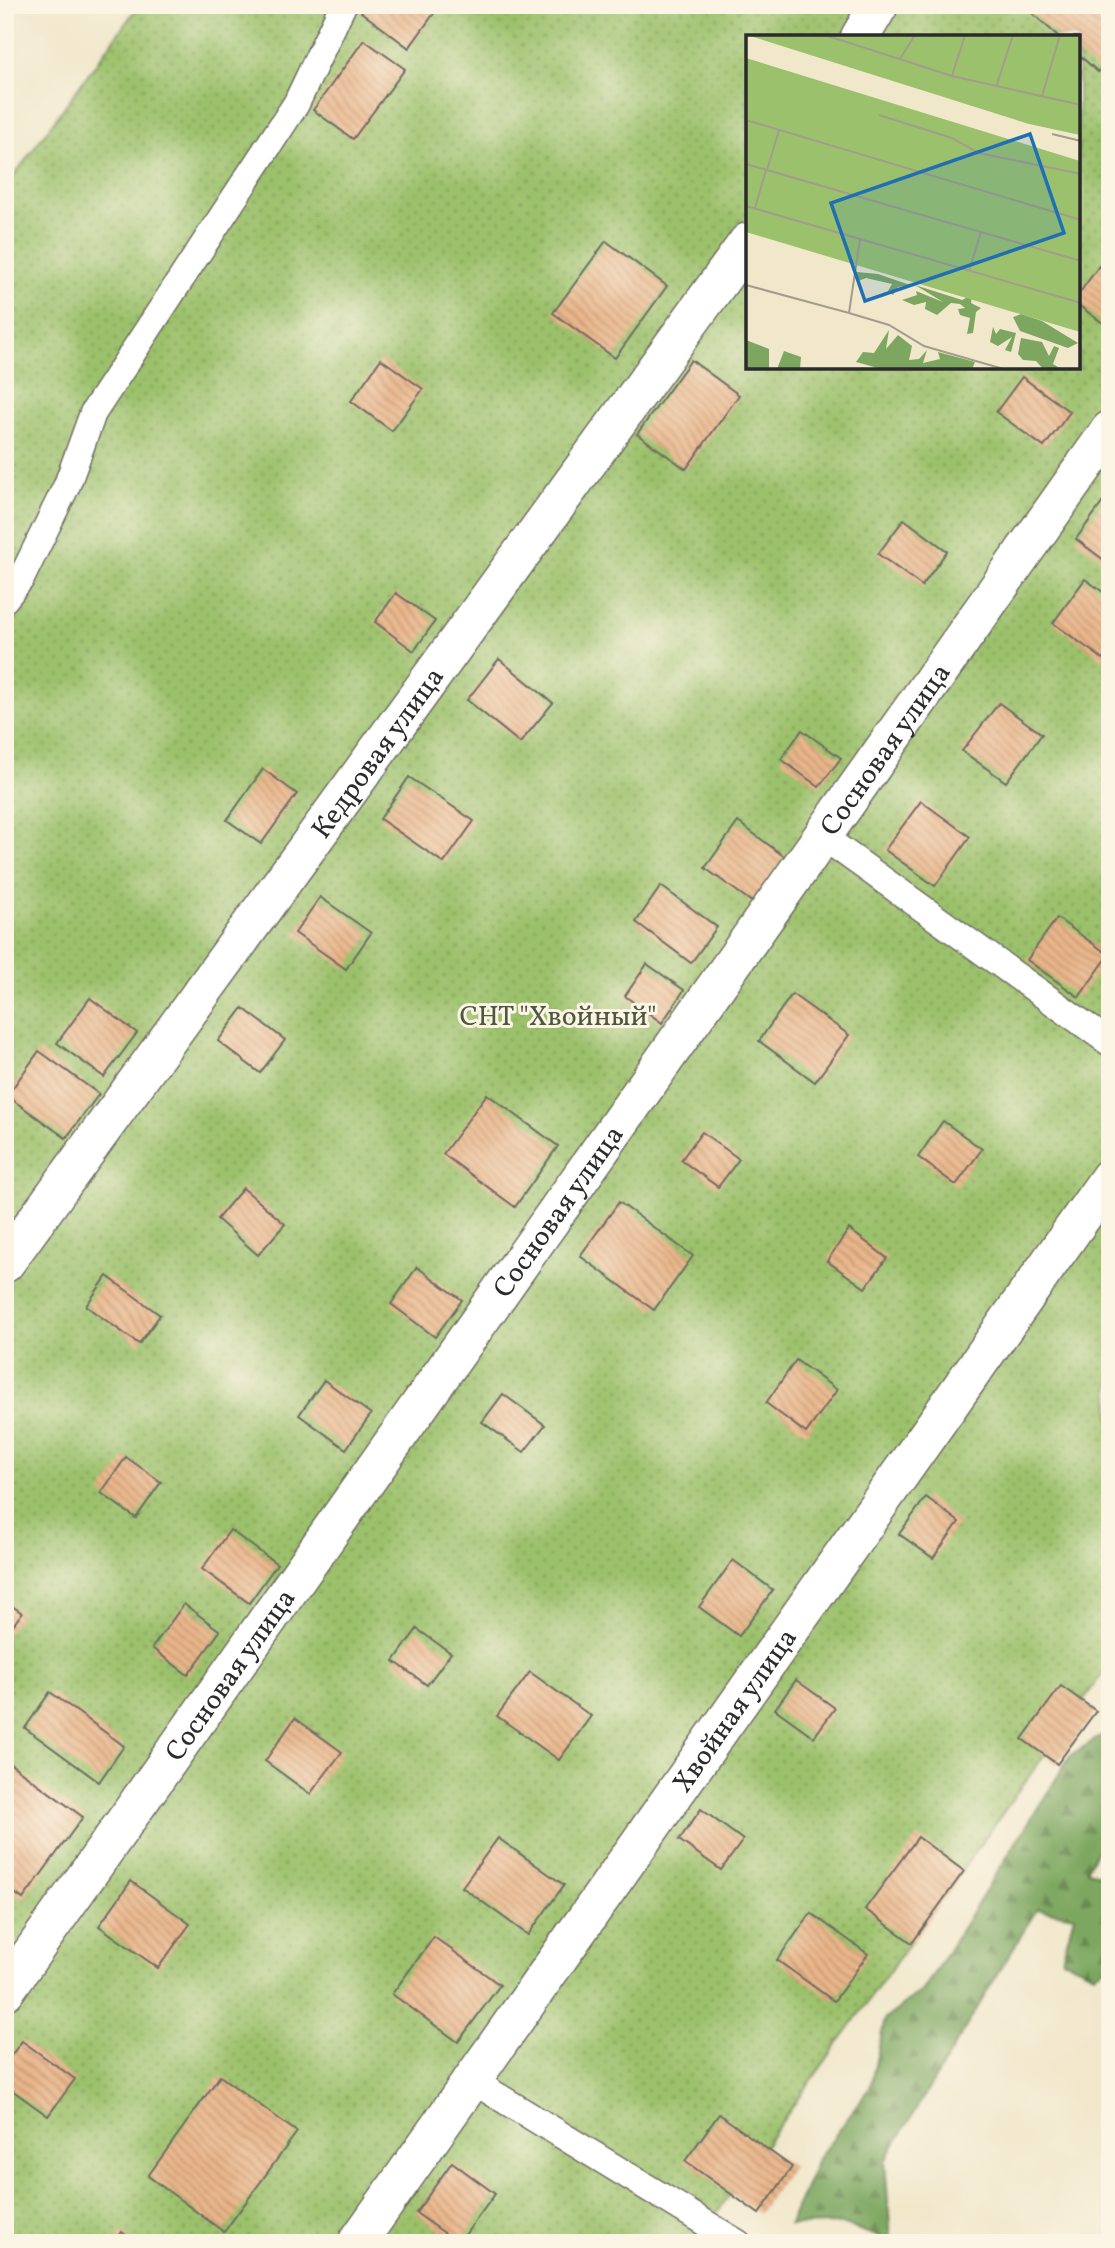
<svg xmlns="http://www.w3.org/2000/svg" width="1115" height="2248" viewBox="0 0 1115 2248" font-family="Vollkorn,serif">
  <defs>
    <pattern id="forest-firs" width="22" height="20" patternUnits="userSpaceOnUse" patternTransform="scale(1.75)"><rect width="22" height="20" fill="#7da760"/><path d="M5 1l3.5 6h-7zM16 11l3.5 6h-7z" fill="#67884f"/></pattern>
    <pattern id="garden-dots" width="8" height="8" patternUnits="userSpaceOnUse" patternTransform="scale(1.75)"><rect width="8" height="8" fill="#9cc16c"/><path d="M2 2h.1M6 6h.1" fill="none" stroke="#7f9d59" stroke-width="1.8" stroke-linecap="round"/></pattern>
    <pattern id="building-back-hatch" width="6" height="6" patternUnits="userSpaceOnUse" patternTransform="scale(1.75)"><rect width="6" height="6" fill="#eab68a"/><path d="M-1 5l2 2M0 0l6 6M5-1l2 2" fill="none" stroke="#be9471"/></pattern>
  </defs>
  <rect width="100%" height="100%" fill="#fcf5e5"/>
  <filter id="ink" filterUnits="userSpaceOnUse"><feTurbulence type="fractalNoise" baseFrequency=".0143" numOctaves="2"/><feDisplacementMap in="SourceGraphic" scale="14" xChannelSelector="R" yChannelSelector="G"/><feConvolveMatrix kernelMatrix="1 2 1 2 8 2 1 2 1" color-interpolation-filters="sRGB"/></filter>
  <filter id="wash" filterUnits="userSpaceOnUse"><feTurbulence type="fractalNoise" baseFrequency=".00686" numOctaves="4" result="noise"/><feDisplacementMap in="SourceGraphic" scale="28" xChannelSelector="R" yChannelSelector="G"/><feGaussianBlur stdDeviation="1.57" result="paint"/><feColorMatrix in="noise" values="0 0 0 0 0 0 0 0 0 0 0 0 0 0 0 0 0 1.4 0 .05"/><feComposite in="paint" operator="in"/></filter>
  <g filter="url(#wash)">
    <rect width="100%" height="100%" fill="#f1e8cc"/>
    <!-- forest -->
    <polygon fill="url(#forest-firs)" stroke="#546946" stroke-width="2" points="1109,1731 1110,1831 1086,1869 1110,1879 1110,1965 1094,1974 1062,1959 1074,1916 1037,1909 885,2161 891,2241 842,2224 789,2225 817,2160 870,2088 885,2019 924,1989 1071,1755"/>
    <!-- garden -->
    <path fill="url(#garden-dots)" stroke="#64764c" stroke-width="2" fill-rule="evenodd" d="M139,5H1110V1663L695,2243H5V188ZM748,37H1078V368H748Z"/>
    <g id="blocks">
      <!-- building -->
      <g fill="url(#building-back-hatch)">
        <polygon points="366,5 440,5 409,48 361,12"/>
        <polygon points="1039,5 1110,5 1110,59 1098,72 1078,54 1078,37 1059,37 1032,13"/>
        <polygon points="364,40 405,69 353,139 313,110"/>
        <polygon points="606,241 667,286 615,358 553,313"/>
        <polygon points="1099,266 1110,274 1110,328 1078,305 1078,295"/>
        <polygon points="381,359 423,389 392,431 351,401"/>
        <polygon points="691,360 739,395 686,469 637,434"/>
        <polygon points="1022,377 1070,412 1044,447 996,412"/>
        <polygon points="1110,492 1110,552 1104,560 1076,539"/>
        <polygon points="904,519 947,551 922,586 878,554"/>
        <polygon points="1085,579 1110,597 1110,649 1103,659 1053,623"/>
        <polygon points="396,593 435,621 414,651 375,622"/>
        <polygon points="499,659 553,703 520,743 467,700"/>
        <polygon points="999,703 1042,734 1006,782 962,751"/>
        <polygon points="802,730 841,758 819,787 781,759"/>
        <polygon points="263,769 297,794 261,844 227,820"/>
        <polygon points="409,777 474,821 444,863 380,819"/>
        <polygon points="921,801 970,837 935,886 885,850"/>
        <polygon points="738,822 785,857 752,902 705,868"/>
        <polygon points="661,886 717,927 691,963 636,922"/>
        <polygon points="320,897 371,933 346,969 295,933"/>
        <polygon points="1057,918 1109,955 1079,997 1027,960"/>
        <polygon points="647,964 684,990 662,1023 625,996"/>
        <polygon points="792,994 849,1035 815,1082 759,1041"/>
        <polygon points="90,998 137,1033 104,1077 57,1043"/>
        <polygon points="243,1008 285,1040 260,1073 218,1041"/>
        <polygon points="39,1051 99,1094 66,1138 7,1096"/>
        <polygon points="487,1094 558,1146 515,1207 443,1154"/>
        <polygon points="943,1121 982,1149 956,1185 918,1157"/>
        <polygon points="702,1132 739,1159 718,1187 681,1160"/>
        <polygon points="243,1188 285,1224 258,1255 217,1219"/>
        <polygon points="619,1202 693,1256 654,1310 580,1256"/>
        <polygon points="849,1229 887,1258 865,1288 827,1261"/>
        <polygon points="417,1267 462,1300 435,1337 391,1304"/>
        <polygon points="107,1276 160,1315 139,1344 86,1306"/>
        <polygon points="796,1360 837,1390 806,1433 766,1403"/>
        <polygon points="324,1380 371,1414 346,1449 299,1415"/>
        <polygon points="503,1394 545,1425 524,1452 482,1422"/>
        <polygon points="126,1457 161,1482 136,1518 101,1493"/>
        <polygon points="926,1497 959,1522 933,1558 899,1534"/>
        <polygon points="230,1530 277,1564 249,1603 202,1569"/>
        <polygon points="733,1560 773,1590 739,1636 699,1607"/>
        <polygon points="5,1601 22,1613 5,1636"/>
        <polygon points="184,1604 220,1631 188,1675 152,1648"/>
        <polygon points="417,1629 451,1653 427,1685 394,1661"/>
        <polygon points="530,1672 591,1716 559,1760 497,1716"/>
        <polygon points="796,1680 835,1708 814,1737 775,1709"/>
        <polygon points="1061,1686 1096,1711 1057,1764 1022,1739"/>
        <polygon points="50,1692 124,1746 99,1782 25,1728"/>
        <polygon points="295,1718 342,1752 310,1794 265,1761"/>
        <polygon points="5,1760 83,1817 23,1899 5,1886"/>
        <polygon points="701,1809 743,1840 721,1870 679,1840"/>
        <polygon points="918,1837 964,1871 912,1943 865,1909"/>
        <polygon points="498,1838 564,1885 528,1935 462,1887"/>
        <polygon points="131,1881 190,1924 158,1968 99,1926"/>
        <polygon points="811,1913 868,1954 834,2001 777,1960"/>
        <polygon points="434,1937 500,1985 458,2042 392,1994"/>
        <polygon points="22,2041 75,2079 48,2116 5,2085 5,2064"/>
        <polygon points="220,2076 297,2132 224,2232 148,2176"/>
        <polygon points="719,2114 792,2167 759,2214 685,2161"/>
        <polygon points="452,2162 495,2194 459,2243 416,2213"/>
        <polygon points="122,2232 136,2243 114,2243"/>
      </g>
    </g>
  </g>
  <g filter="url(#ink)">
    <use href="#blocks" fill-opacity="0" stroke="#706d63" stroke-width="2"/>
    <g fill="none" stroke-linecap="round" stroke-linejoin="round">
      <defs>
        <g id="lane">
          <polyline points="5,599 21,579 67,485 93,413 296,104 343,5"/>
          <polyline points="822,836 1110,1043"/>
          <polyline points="473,2081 738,2243"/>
        </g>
        <g id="street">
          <polyline points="860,37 879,5"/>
          <path id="s1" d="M5,1263L748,242"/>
          <path id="s2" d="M5,1991L1110,430"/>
          <path id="s3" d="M357,2243L1110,1177"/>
        </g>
      </defs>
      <!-- lane casing -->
      <use href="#lane" stroke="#706d63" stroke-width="29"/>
      <!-- street casing -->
      <use href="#street" stroke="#706d63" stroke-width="41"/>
      <!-- lane -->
      <use href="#lane" stroke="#fff" stroke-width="26"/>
      <!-- street -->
      <use href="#street" stroke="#fff" stroke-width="38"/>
    </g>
  </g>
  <g text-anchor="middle" stroke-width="6" stroke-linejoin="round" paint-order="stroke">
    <!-- street labels -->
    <g font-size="28" fill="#2b2b2b" stroke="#fcf5e5">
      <text dy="10" stroke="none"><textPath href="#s2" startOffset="1522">Сосновая улица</textPath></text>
      <text dy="10" stroke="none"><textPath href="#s1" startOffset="632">Кедровая улица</textPath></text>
      <text dy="10" stroke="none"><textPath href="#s2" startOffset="956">Сосновая улица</textPath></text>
      <text dy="10" stroke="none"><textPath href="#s2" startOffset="388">Сосновая улица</textPath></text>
      <text dy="10" stroke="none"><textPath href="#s3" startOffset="653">Хвойная улица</textPath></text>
    </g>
    <!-- park labels -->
    <g font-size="28" fill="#4d583e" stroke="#fcf5e5">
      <text x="558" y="1025">СНТ "Хвойный"</text>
    </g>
  </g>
  <!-- overview -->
  <g transform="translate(746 35)">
    <rect width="334" height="334" fill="#f1e8cc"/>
    <path d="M111,237L132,239L164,250L152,252L147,260L142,256L146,249L120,243L112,246ZM169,250L216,265L226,260L225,268L235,273L230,277L227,298L221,299L224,283L214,280L212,274L219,273L214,269L205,268L191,280L179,274L180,267L168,270L156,265L171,260L170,256L197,267ZM275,279L296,286L332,308L322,313L274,296L267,282ZM247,292L250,299L254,294L270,298L265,317L259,315L266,302L252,311L244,307ZM143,295L140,314L152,300L166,311L163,325L173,324L181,315L177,328L194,324L192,317L229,327L226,334L139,335L110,327L117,317L128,318ZM275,303L296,307L303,321L308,311L313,313L307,329L315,334H297L290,326L277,325L272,319ZM0,305L23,314V334H0ZM38,316L55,322L54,334H31Z" fill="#7da760"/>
    <path d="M1,0H334V100L283,89ZM0,23L334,126V297L0,197Z" fill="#9cc16c"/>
    <path fill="none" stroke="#a29c8c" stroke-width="2" d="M79,0L206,41L335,70M154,24L169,0M206,41L219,0M250,52L267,0M296,61L314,0M133,80L206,103L233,118L335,139M0,85L335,185M306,99L335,106M0,129L335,226M21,135L33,95M0,171L335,268M9,173L20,135M223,236L235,197M0,250L103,278L114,204M103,278L143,290L178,311L261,335"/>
    <path fill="#1f6fb2" fill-opacity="0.15" stroke="#1f6fb2" stroke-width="3.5" d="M284,99L318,198L119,266L85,168Z"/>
    <rect width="334" height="334" fill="none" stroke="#2b2b2b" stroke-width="3.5"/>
  </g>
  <!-- margin -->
  <rect width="1115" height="2248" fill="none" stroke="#fcf5e5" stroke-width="28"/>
</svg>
